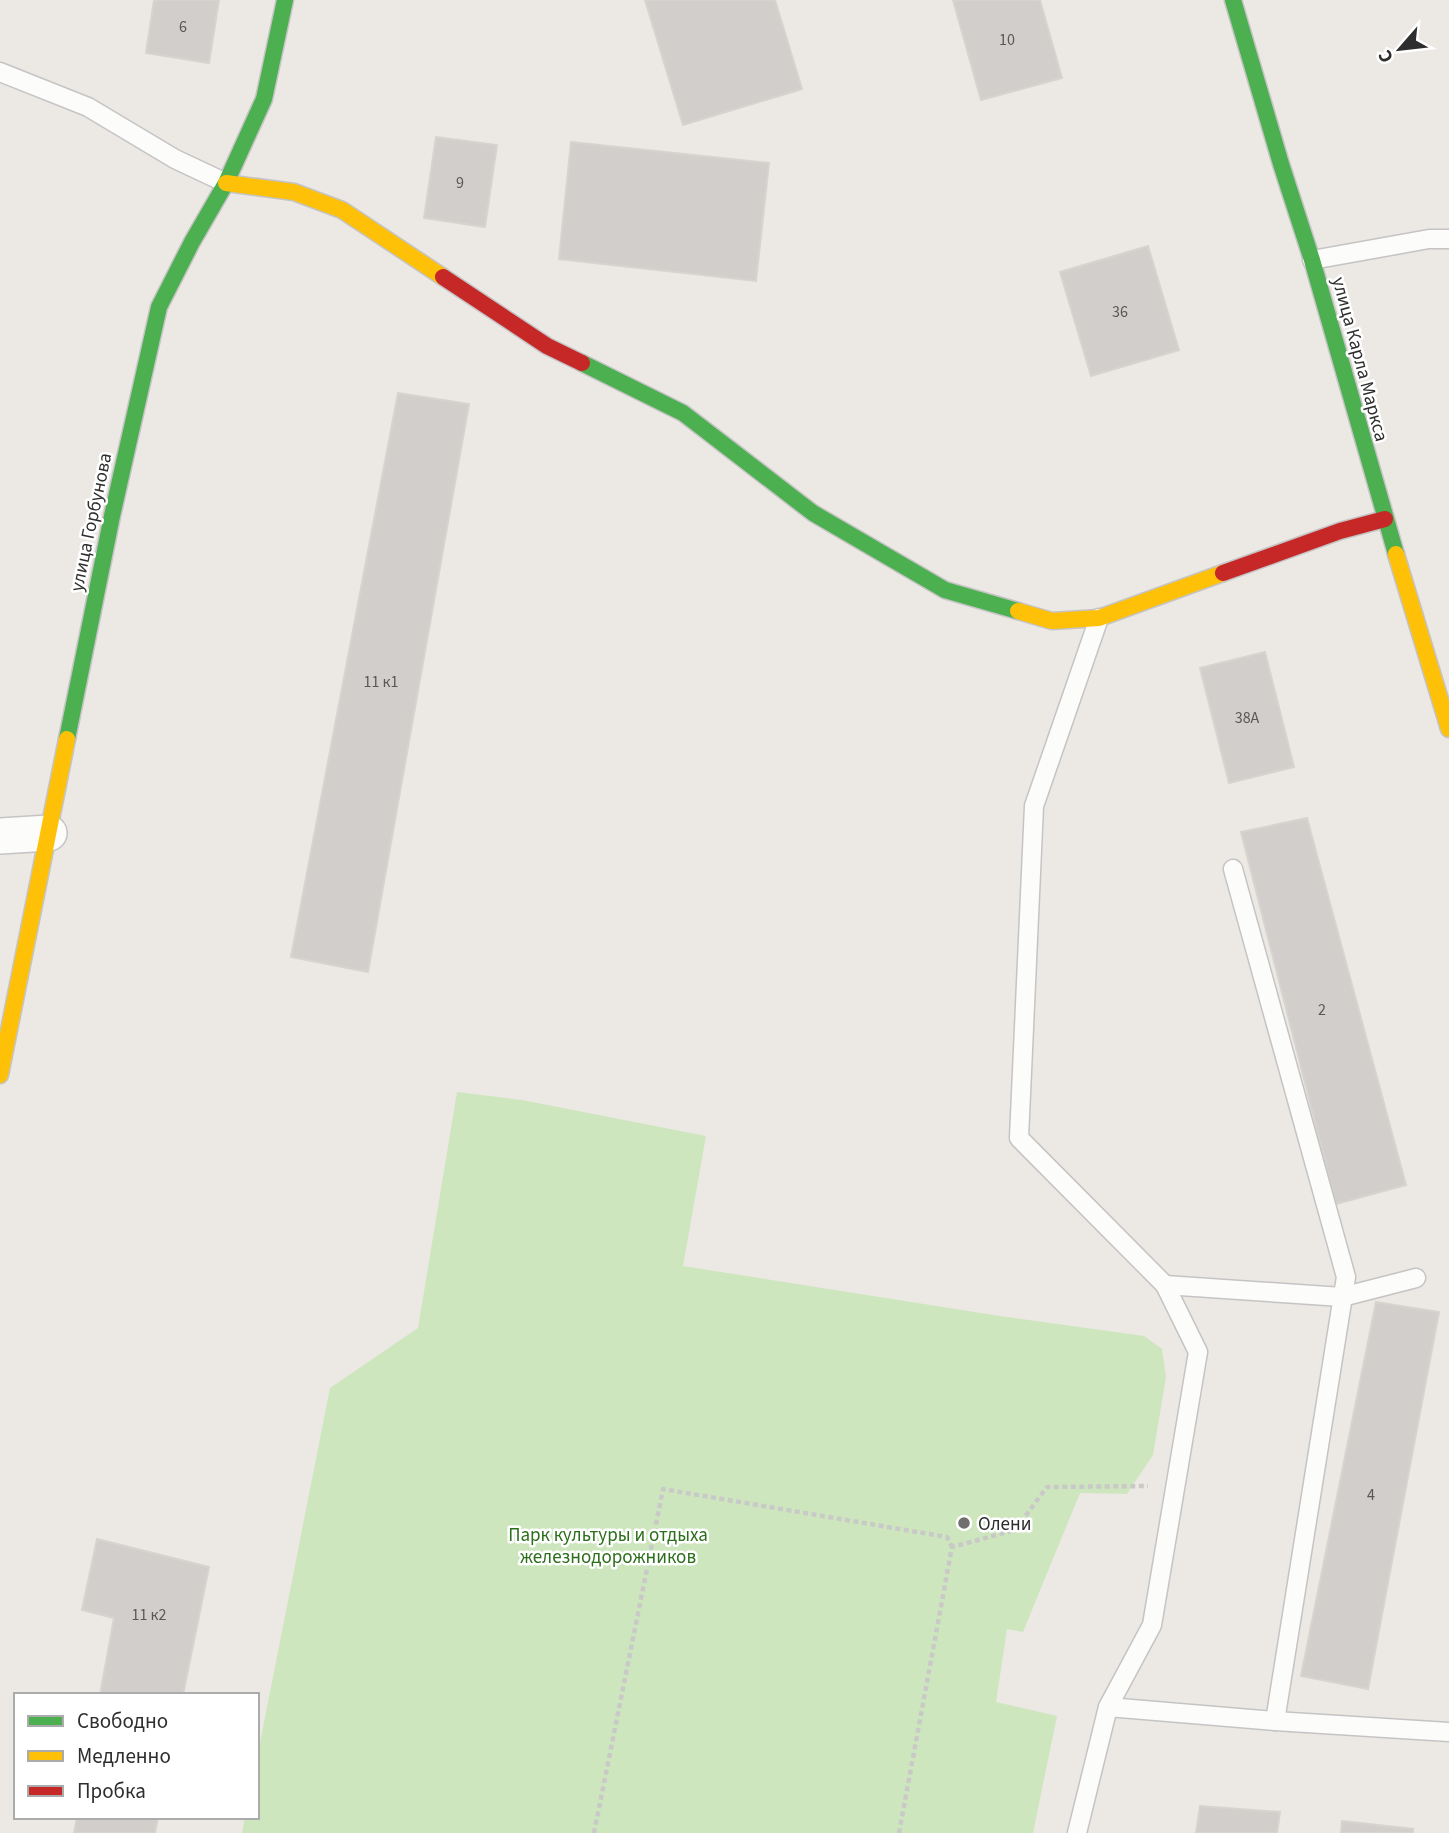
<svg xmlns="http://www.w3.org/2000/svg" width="1449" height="1833" viewBox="0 0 1449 1833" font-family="'Source Sans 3',sans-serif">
  <rect width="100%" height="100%" fill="#ece8e4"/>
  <!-- green -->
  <polygon fill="#cee6be" points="457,1092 522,1100 706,1136 683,1266 1000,1316 1144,1336 1162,1349 1166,1377 1153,1455 1127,1494 1080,1493 1023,1632 1007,1629 996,1702 1057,1716 1033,1833 242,1833 245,1817 257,1817 257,1758 330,1388 418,1328"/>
  <!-- building -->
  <g fill="#d1cecb" stroke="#d7d4d0" stroke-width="2">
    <polygon points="154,0 219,0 209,63 146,53"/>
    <polygon points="645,0 775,0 802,89 683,125"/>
    <polygon points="953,0 1040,0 1062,78 981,100"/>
    <polygon points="436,137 497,145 485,227 424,218"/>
    <polygon points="571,142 769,163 756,281 559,259"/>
    <polygon points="1148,246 1179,350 1091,376 1060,272"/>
    <polygon points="398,393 469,404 368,972 291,957"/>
    <polygon points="1265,652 1294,767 1229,783 1200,668"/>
    <polygon points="1307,818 1406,1185 1336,1204 1241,832"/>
    <polygon points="1376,1302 1439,1312 1368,1689 1301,1676"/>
    <polygon points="97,1539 209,1567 183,1695 100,1695 114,1618 82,1610"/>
    <polygon points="1200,1806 1280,1812 1277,1833 1196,1833"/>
    <polygon points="77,1817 158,1817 155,1833 74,1833"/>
    <polygon points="1342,1821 1413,1829 1413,1833 1341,1833"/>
  </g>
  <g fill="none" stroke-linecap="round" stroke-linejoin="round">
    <defs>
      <g id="lane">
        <polyline points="0,72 88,107 175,159 226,183"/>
        <polyline points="1312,260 1429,239 1449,239"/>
        <polyline points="1233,869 1346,1277 1275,1721"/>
        <polyline points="1165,1285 1342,1297 1416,1278"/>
        <polyline points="1108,1707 1275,1721 1449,1732"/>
        <polyline points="1077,1833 1108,1707 1152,1625 1198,1352 1165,1285 1019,1138 1034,806 1099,618"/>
      </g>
      <polyline id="street" points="0,836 49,833"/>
      <g id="fast">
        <polyline points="1233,0 1281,164 1312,260 1396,554"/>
        <polyline points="582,363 683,413 813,513 945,590 1018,611"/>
        <polyline points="67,739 112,516 159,307 192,242 226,183 264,99 285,0"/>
      </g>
      <g id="slow">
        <polyline points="226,183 294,192 342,210 443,277"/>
        <polyline points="1396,554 1449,729"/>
        <polyline points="1018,611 1052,621 1099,618 1223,573"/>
        <polyline points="0,1075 67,739"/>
      </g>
      <g id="jam">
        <polyline points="443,277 547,346 582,363"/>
        <polyline points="1223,573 1340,531 1385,519"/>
      </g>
    </defs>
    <!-- lane casing -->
    <use href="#lane" stroke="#c5c4c5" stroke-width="21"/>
    <!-- street casing -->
    <use href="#street" stroke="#c5c4c5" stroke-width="38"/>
    <!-- fast casing -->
    <use href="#fast" stroke="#c5c4c5" stroke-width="19"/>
    <!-- slow casing -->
    <use href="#slow" stroke="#c5c4c5" stroke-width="19"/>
    <!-- jam casing -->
    <use href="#jam" stroke="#c5c4c5" stroke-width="19"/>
    <!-- path -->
    <g stroke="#c9c9c8" stroke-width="4.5" stroke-dasharray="5 3.5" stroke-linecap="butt">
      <polyline points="594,1833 663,1489 947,1537 952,1547"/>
      <polyline points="899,1833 952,1547 1015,1530 1047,1487 1148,1486"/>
    </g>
    <!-- lane -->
    <use href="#lane" stroke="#fcfcfb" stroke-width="18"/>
    <!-- street -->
    <use href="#street" stroke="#fcfcfb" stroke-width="35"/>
    <!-- fast -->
    <use href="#fast" stroke="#4caf50" stroke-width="16"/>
    <!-- slow -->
    <use href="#slow" stroke="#ffc107" stroke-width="16"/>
    <!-- jam -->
    <use href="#jam" stroke="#c62828" stroke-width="16"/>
  </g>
  <!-- markers -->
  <circle fill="#706f6e" stroke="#fff" stroke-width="2.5" cx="964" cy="1523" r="7"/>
  <g text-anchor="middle" stroke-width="5" stroke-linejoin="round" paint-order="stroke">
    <!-- number labels -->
    <g font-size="16" fill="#585857">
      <text x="183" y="32">6</text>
      <text x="1007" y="45">10</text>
      <text x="460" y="188">9</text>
      <text x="1120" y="317">36</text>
      <text x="381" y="687">11 к1</text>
      <text x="1247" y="723">38А</text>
      <text x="1322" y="1015">2</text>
      <text x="1371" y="1500">4</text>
      <text x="149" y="1620">11 к2</text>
    </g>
    <!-- street labels -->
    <g font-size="19" fill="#2e2e2e" stroke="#fff">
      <text transform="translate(1361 359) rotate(75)" y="7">улица Карла Маркса</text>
      <text transform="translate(90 522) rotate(-78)" y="7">улица Горбунова</text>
    </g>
    <!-- poi labels -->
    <g font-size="19" fill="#2e2e2e" stroke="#fff" text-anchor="start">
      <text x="978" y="1530">Олени</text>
    </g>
    <!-- park labels -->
    <g font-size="19" fill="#2c6e1b" stroke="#fff">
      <text x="608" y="1541">Парк культуры и отдыха<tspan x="608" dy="22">железнодорожников</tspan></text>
    </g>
  </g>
  <!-- legend -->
  <rect x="14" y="1693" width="245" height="126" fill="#ffffff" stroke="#ababab" stroke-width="2"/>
  <rect x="28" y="1716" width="35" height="10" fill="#4caf50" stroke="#ababab" stroke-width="2"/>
  <text x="77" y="1728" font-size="21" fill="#2e2e2e">Свободно</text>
  <rect x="28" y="1751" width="35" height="10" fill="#ffc107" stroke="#ababab" stroke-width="2"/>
  <text x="77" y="1763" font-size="21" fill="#2e2e2e">Медленно</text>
  <rect x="28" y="1786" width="35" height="10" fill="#c62828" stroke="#ababab" stroke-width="2"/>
  <text x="77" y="1798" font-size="21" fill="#2e2e2e">Пробка</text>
  <!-- north arrow -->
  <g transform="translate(1400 49) rotate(242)" stroke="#ffffff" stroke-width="5" paint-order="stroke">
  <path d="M0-5L12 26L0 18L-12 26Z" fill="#2e2e2e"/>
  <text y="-10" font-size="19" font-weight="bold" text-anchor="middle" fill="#2e2e2e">С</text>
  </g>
</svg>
